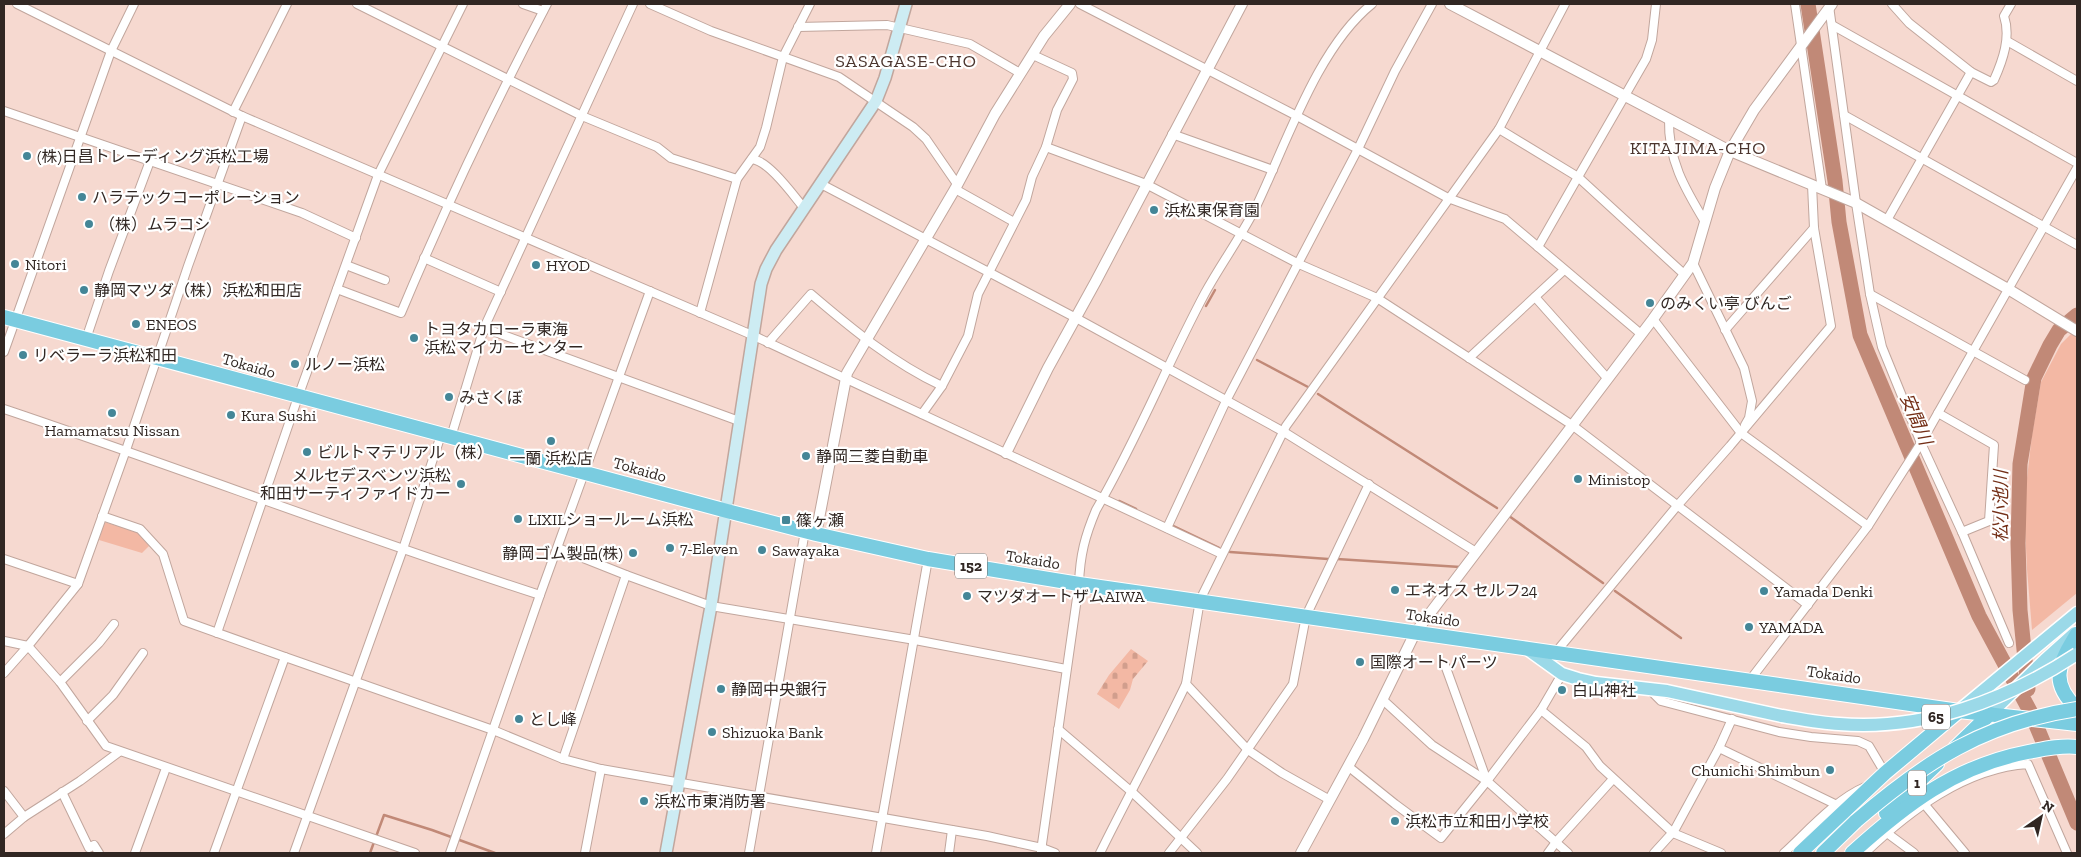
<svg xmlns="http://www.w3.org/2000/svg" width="2081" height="857" viewBox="0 0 2081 857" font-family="'Zilla Slab','Noto Sans JP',serif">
  <defs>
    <pattern id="cemetery-stones" width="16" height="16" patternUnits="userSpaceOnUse" patternTransform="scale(1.25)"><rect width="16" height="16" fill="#f3b8a4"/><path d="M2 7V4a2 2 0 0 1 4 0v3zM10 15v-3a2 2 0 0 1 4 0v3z" fill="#d19e8d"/></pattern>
  </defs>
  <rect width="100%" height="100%" fill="#f6d9d0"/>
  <!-- green -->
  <g fill="#f3b8a4">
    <polygon points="2077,328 2077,593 2032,630 2027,569 2024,504 2032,435 2041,382 2061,344"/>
    <polygon points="104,522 137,532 149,546 142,553 99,540"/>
  </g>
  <!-- cemetery -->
  <polygon fill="url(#cemetery-stones)" points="1131,649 1148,661 1133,679 1130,690 1119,709 1097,694 1109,675"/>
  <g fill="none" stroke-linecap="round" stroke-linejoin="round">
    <!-- stream -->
    <g stroke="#c18977" stroke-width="2.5">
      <polyline points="1206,306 1215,290"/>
      <polyline points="1257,360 1308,387"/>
      <polyline points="1318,394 1497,508"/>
      <polyline points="1119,501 1136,509"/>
      <polyline points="1509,516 1603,583"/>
      <polyline points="1173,526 1219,548"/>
      <polyline points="1230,552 1328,559"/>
      <polyline points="1337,559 1460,567"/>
      <polyline points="1615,591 1681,638"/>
      <polyline points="370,853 384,815 432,830 495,853"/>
    </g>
    <!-- river -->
    <g stroke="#c18977" stroke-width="15">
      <polyline points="1808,4 1835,181 1839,222 1860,335 1979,616 2031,713 2077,823"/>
      <polyline points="2028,689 2020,610 2018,543 2020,464 2034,378 2050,345 2059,330 2077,315"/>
    </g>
    <defs>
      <g id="minor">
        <polyline points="17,4 242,116 752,335 1222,554"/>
        <polyline points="357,4 582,116 657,147 671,158 737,179"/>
        <polyline points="523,4 543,11"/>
        <polyline points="650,4 711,31 839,77 913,127 926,139 957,184"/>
        <polyline points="1080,4 1297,116 1448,198 1505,219 1641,334"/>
        <polyline points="1656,4 1652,40 1646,59 1578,177 1685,275"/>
        <polyline points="1795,4 1822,189"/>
        <polyline points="1892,4 1909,23 1971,72"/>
        <polyline points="1829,6 1856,203 1870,294 1882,347 1921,443 1962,532 2009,643"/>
        <polyline points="1832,25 2077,163"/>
        <polyline points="798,27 887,25 970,44 1020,73"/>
        <polyline points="2007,41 2077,81"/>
        <polyline points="4,111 302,213 356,238"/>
        <polyline points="233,112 287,4"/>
        <polyline points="1844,115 2077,245"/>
        <path d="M1669,119C1668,160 1684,187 1705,222"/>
        <polyline points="1499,129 1578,177 1538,247"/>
        <polyline points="1172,134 1273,170"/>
        <polyline points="1046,147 1146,184 1299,264 1377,298 1572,425 1808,605"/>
        <path d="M752,159C769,161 793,195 804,208"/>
        <polyline points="821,184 1076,318 1284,432 1476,552"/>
        <polyline points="955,189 1014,222"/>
        <path d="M1887,220L1971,72L1991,82L1994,80C2003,60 2011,37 2004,16L2011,4"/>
        <polyline points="424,258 501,292"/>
        <polyline points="1693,263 1744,368 1752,401 1749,418 1745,425"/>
        <polyline points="346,265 385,280"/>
        <path d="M337,289L401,313C445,208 494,105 547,4"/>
        <polyline points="1870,294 2025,380"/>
        <polyline points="1535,297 1608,379"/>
        <polyline points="700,313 737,179 760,147 766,128 783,57 810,4"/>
        <polyline points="1653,319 1741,433 1868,526"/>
        <polyline points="484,328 739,421"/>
        <polyline points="1725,330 1814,228"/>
        <polyline points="86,339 109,271 150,161"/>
        <path d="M768,343L811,294C852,329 893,363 942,386L922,414"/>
        <polyline points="4,352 111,51 134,4"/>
        <polyline points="1469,358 1564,270"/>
        <polyline points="942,386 968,336 978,294 1026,200 1032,177 1046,147 1057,110 1073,79 1072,73 1033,55"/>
        <path d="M4,409C183,469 360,537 540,595"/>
        <polyline points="1938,413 1994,445 1989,521 1962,532"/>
        <polyline points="451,437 484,328 633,4"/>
        <polyline points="102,516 140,529 163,554 184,621 285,657"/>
        <polyline points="1167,528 1226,401 1358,149 1395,71 1432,4"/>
        <polyline points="558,548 626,575 711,606 915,640 1066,669"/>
        <polyline points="4,559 78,584 126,450 188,266 242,116"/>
        <polyline points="78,584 28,646 60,682 106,746 415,853"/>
        <polyline points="217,633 298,397 378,175 463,4"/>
        <polyline points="4,641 28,646 4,673"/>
        <polyline points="1556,652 1677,506 1730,446 1831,326 1814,228 1812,185"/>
        <polyline points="1445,665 1487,781"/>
        <polyline points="1750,680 1868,526 1921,443 2077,168"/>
        <polyline points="60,682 99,643 114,624"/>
        <polyline points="1650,690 1661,701 1779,732 1811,737 1858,741 1869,746 1885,773"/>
        <polyline points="1383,700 1432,745 1487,781 1568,853"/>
        <polyline points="1541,710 1586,747 1600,766 1673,833 1721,853"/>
        <polyline points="87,721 113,695 143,653"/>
        <polyline points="1058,729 1133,793 1197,853"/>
        <polyline points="1719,748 1837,805"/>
        <polyline points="563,759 626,575"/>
        <polyline points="1349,767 1395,804 1441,838 1487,781 1541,710 1562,674"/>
        <polyline points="4,791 24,817 80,781 119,752"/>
        <polyline points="62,792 89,848 94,845 99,853"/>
        <polyline points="1330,800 1282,773 1248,750 1186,684 1200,600 1286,426 1499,129 1565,4"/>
        <polyline points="1925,805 1965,853"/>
        <polyline points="1887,833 1914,853"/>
        <polyline points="4,834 24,817"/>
        <path d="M1041,851L1079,584C1080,555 1085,536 1096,510C1137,440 1167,364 1205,293C1221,264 1240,238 1255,209C1286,145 1317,48 1372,4"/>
        <polyline points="135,853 166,768"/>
        <polyline points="214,853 285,657 493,730 563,759 601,769 987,836 1042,848 1055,853"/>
        <polyline points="294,853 403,549 441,435"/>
        <polyline points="450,853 540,595 650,291"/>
        <polyline points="585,853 601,769"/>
        <polyline points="749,853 805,531"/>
        <polyline points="876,853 928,559"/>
        <polyline points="949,853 952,830"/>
        <path d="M1100,853C1128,796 1159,741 1186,684"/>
        <polyline points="1169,853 1227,779 1293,684 1306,616 1369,484"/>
        <polyline points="1548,853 1556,842 1613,779"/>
        <polyline points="1654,853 1674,831 1719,748 1732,719"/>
        <path d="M1784,853C1807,832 1836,799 1865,787"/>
        <path d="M1865,853C1909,811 1965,768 2028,764L2067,853"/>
      </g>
      <g id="tertiary">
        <polyline points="1450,4 1730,151 1856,203 2008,289 2077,331"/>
        <polyline points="1006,453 1048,368 1096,281 1242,4"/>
        <polyline points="816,534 847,373 955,189 995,114 1044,36 1070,4"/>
        <polyline points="1301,853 1363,739 1415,633 1653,319 1693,263 1715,188 1730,151 1754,110 1832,4"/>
      </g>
      <polyline id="secondary" points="666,853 711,606 761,284 766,269 776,250 876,101 885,78 906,4"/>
      <g id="primary">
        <polyline points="1526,648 1562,674 1578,679 1596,683 1667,691 1782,716"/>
        <polyline points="1961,709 2077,613"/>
        <polyline points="1990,714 2045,660 2075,633"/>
      </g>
      <g id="trunk">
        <polyline points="4,317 727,511 816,534 928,559 1079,584 1959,711 2077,724"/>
        <path d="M2077,634C2060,662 2048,682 2077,708"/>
        <polyline points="1955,748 1990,714"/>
        <polyline points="1886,813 1937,764"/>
        <polyline points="1800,853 1885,773 1959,711"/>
        <polyline points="1823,853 1856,821"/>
        <path d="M1852,853C1905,805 1955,766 2028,752C2044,749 2061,745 2077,747"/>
      </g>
    </defs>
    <!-- minor casing -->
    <use href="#minor" stroke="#c1a69d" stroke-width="10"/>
    <!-- tertiary casing -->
    <use href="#tertiary" stroke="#c1a69d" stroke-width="12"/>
    <!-- secondary casing -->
    <use href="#secondary" stroke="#c1a69d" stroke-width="14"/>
    <!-- primary casing -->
    <use href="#primary" stroke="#fff" stroke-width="15"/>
    <!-- trunk casing -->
    <use href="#trunk" stroke="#fff" stroke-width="16"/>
    <!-- minor -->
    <use href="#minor" stroke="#fff" stroke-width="8"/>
    <!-- tertiary -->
    <use href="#tertiary" stroke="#fff" stroke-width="10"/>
    <!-- secondary -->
    <use href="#secondary" stroke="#cdecf3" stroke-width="11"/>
    <!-- primary -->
    <use href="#primary" stroke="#9bd9e8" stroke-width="12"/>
    <!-- trunk -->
    <use href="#trunk" stroke="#7acce0" stroke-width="14"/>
    <defs>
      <path id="primary-bridge" d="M1782,716C1800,719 1820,723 1839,724C1924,731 2007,700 2077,654"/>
      <path id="trunk-bridge" d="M1856,821C1926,761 1984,723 2077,709"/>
    </defs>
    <!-- primary-bridge casing -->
    <use href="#primary-bridge" stroke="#fff" stroke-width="15" stroke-linecap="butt"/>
    <!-- trunk-bridge casing -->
    <use href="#trunk-bridge" stroke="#fff" stroke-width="16" stroke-linecap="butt"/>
    <!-- primary-bridge -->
    <use href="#primary-bridge" stroke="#9bd9e8" stroke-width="12"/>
    <!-- trunk-bridge -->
    <use href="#trunk-bridge" stroke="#7acce0" stroke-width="14"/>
  </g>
  <!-- markers -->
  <g fill="#448697" stroke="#fff" stroke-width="2">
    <circle cx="27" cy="156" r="5"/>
    <circle cx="82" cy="197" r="5"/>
    <circle cx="1154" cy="210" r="5"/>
    <circle cx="89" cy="224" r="5"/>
    <circle cx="15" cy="264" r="5"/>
    <circle cx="536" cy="265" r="5"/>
    <circle cx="84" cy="290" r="5"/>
    <circle cx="1650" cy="303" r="5"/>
    <circle cx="136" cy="324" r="5"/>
    <circle cx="414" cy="338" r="5"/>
    <circle cx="23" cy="355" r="5"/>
    <circle cx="295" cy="364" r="5"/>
    <circle cx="449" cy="397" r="5"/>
    <circle cx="112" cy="413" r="5"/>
    <circle cx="231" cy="415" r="5"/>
    <circle cx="551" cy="441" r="5"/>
    <circle cx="307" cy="452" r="5"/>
    <circle cx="806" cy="456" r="5"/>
    <circle cx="1578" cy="479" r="5"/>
    <circle cx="461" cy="484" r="5"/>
    <circle cx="518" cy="519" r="5"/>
    <rect x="781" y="515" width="10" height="10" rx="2.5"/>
    <circle cx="670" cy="548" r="5"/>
    <circle cx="762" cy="550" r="5"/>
    <circle cx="633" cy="553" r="5"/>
    <circle cx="1395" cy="590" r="5"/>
    <circle cx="1764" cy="591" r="5"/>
    <circle cx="967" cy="596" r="5"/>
    <circle cx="1749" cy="627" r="5"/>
    <circle cx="1360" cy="662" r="5"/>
    <circle cx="721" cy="689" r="5"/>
    <circle cx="1562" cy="690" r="5"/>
    <circle cx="519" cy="719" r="5"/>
    <circle cx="712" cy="732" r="5"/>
    <circle cx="1830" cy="770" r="5"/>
    <circle cx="644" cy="801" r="5"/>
    <circle cx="1395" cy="821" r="5"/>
  </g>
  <g text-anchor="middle" stroke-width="4.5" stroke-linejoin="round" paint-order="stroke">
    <!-- shield labels -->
    <g fill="#fff" stroke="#6f6865" stroke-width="1">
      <rect x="955" y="553.5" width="32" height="25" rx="4"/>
      <rect x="1922" y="704.5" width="28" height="25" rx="4"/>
      <rect x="1908" y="770.5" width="18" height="25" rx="4"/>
    </g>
    <g font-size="15" font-weight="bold" fill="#312723">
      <text x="971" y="571">152</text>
      <text x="1936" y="722">65</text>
      <text x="1917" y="788">1</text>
    </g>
    <!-- poi labels -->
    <g font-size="16" fill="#312723" stroke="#fff" text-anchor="start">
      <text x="37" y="162">(株)日昌トレーディング浜松工場</text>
      <text x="92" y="203">ハラテックコーポレーション</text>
      <text x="1164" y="216">浜松東保育園</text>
      <text x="99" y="230">（株）ムラコシ</text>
      <text x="25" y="270">Nitori</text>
      <text x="546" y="271">HYOD</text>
      <text x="94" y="296">静岡マツダ（株）浜松和田店</text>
      <text x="1660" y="309">のみくい亭 びんご</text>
      <text x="146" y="330">ENEOS</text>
      <text x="424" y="335">トヨタカローラ東海<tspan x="424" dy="18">浜松マイカーセンター</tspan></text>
      <text x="33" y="361">リベラーラ浜松和田</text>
      <text x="305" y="370">ルノー浜松</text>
      <text x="459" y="403">みさくぼ</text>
      <text x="241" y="421">Kura Sushi</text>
      <text x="112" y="436" text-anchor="middle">Hamamatsu Nissan</text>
      <text x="317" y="458">ビルトマテリアル（株）</text>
      <text x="816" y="462">静岡三菱自動車</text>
      <text x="551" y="464" text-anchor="middle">一蘭 浜松店</text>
      <text x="451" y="481" text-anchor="end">メルセデスベンツ浜松<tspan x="451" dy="18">和田サーティファイドカー</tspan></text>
      <text x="1588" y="485">Ministop</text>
      <text x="528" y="525">LIXILショールーム浜松</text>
      <text x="796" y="526">篠ヶ瀬</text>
      <text x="680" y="554">7-Eleven</text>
      <text x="772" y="556">Sawayaka</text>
      <text x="623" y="559" text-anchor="end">静岡ゴム製品(株)</text>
      <text x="1405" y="596">エネオス セルフ24</text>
      <text x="1774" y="597">Yamada Denki</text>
      <text x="977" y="602">マツダオートザムAIWA</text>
      <text x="1759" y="633">YAMADA</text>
      <text x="1370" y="668">国際オートパーツ</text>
      <text x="731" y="695">静岡中央銀行</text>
      <text x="1572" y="696">白山神社</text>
      <text x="529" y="725">とし峰</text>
      <text x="722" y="738">Shizuoka Bank</text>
      <text x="1820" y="776" text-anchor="end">Chunichi Shimbun</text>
      <text x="654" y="807">浜松市東消防署</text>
      <text x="1405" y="827">浜松市立和田小学校</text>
    </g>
    <!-- street labels -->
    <g font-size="16" fill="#312723" stroke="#fff">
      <text transform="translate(249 365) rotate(16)" y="6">Tokaido</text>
      <text transform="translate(640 469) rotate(16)" y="6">Tokaido</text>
      <text transform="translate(1033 559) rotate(9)" y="6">Tokaido</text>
      <text transform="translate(1433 617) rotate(8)" y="6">Tokaido</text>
      <text transform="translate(1834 674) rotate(8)" y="6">Tokaido</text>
    </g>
    <!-- neighbourhood labels -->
    <g font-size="18" letter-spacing="1" fill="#4b352e" stroke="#fff">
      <text x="906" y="67">SASAGASE-CHO</text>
      <text x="1698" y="154">KITAJIMA-CHO</text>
    </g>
    <!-- water labels -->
    <g font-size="18" font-style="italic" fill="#742f17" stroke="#fff">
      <text transform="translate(1916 419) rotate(67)" y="6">安間川</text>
      <text transform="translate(2001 506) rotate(-90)" y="6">松小池川</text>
    </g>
  </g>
  <!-- border -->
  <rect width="2081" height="857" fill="none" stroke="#312723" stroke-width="10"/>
  <!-- north arrow -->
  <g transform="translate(2041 817) rotate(34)" stroke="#ffffff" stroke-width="4" paint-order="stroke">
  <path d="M0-4L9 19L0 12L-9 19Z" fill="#312723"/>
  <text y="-8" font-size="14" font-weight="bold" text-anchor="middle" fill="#312723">N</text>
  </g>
</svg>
